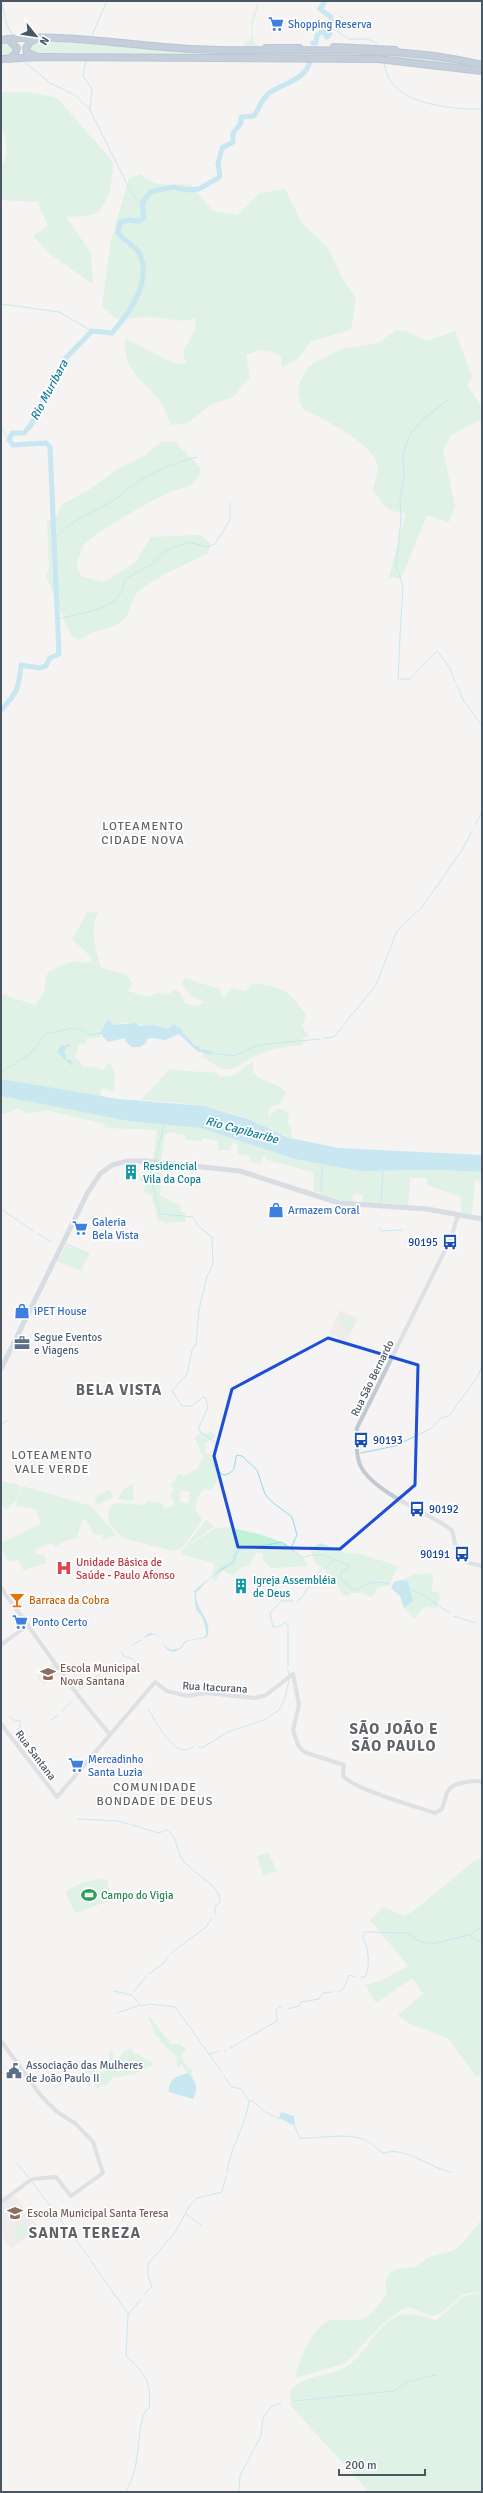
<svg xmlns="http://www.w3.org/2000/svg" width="483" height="2493" viewBox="0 0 483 2493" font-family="Signika,sans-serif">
  <rect width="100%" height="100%" fill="#f5f3f3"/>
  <!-- education -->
  <g fill="#e6e4e5">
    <polygon points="340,1310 358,1318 347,1342 329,1333"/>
    <polygon points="54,1663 60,1673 43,1685 36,1675"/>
    <polygon points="14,2194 39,2228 11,2249 1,2235 1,2204"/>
  </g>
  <!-- green -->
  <g fill="#c3f1d5" fill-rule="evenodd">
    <path d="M258,1C261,11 243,32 259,48H240L251,39L252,19Z"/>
    <polygon points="38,41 410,56 482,67 482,70 427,60 384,57 29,53 27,47"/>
    <polygon points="1,43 9,43 15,48 13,53 1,56"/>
    <path d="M1,92H29L57,98L113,162C113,176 110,207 94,214C87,217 74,216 66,217L91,253L93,284L50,254L33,236L48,226L38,202L1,200V167L7,155L5,133L1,132Z"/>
    <path d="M140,174C153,187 172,185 190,184L213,211L237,215L260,193L285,189L302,223L328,248L342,278L356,298L351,330L311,341L298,359L282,367L281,356C268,349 260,349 246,355L250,377L233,397L210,405L187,423L171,425C168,418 165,409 161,402C143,380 123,372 125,340C147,345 164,365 186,364L183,351L196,329L195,318L185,321L151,317L117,319L102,306L111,240L129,178Z"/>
    <path d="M396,330L406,331L427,341L455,331L472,376L467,385L482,407V419L451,435L443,450L455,506L449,522L427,515L401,579L389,577L406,513C385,512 384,506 373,489C375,482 378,474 378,468C377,444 320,418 302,408L298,393L300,382L309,366L341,349L378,343Z"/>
    <path d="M163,441L175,442L201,468C194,492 186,484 168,493C151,500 96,532 85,544C80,549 78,561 77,567L82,577L104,582L135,563L151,537L201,535L210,543L208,553C186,565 157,575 138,592C129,601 132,616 119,623C106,631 94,629 80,640L71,636L46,576L49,566L47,522L56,516L63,504L92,488L119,468L143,457Z"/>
    <path d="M96,912L98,913C89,931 96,950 101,968L125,974L133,984L128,991L148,997L158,993L167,995L174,990L180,992L185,1004L197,1006L205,1002L190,995L182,984L185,978L219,989L224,999L231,988L245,991L253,983C287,989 284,987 306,1014L302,1027L309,1036L302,1039L303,1045C289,1046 269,1049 257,1055C230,1068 233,1079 202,1056V1053L208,1055L183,1033L179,1026L174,1024L167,1029L125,1022L114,1025L101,1033L100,1038H88L85,1045L79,1044L75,1057L85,1068L90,1066L103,1070L108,1063L112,1065L115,1074L114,1089L110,1092L104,1088L101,1089L100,1097L1,1079V994L35,1005L44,992L47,974C58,966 72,959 86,963L92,960L90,956L72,939L87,913Z"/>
    <path d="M253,1061V1072C264,1084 275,1081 286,1092L279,1104L271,1106L268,1116L270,1117C275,1107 281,1106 289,1115L288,1124L291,1128L292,1138C275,1134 260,1123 244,1117C211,1105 177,1102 141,1100L170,1069C186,1072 201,1071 218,1073L219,1077L233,1076Z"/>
    <path d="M1,1096L128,1121L200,1128L295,1159L359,1171L440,1170L481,1172L482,1181L475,1180L472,1214L461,1212V1197L427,1185V1178H410L408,1205L362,1202L363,1195L354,1194L352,1196L354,1203L320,1195V1192L314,1191L313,1172L267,1160L266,1157L263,1156L260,1164L251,1162L250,1156L238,1154L237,1144L232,1143L230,1150H218V1141L202,1138V1141L186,1140L185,1135L169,1132L165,1135L161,1160L153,1159L157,1130C140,1128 122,1130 104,1127L105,1124L46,1110L28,1114L18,1108L8,1113L1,1114Z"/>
    <polygon points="146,1166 163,1167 160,1195 180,1206 181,1212 186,1212 185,1222 167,1223 158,1220 151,1195 144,1192 146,1183 139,1181"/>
    <polygon points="66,1246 89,1254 81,1271 57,1261"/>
    <polygon points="343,1315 355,1322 352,1329 339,1323"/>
    <path d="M211,1431L215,1437L205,1443L206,1454H210L216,1470L220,1473L212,1490L204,1489L198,1496L195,1508L202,1520L182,1548L174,1551L122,1538L109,1523L108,1509L116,1503L145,1505L147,1501L163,1504L164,1509L174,1505L171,1494L174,1489L171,1485L179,1474L183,1476L197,1469L203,1457L195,1438L201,1432L206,1434ZM181,1490L191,1492L188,1503L179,1502Z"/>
    <polygon points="1,1481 20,1485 18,1499 6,1510 1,1504"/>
    <polygon points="133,1483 134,1501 118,1499 124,1489"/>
    <polygon points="22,1486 91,1506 116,1535 103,1540 103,1535 94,1534 85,1518 81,1523 77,1538 65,1541 54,1547 52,1543 34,1550 37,1555 44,1555 46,1563 23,1570 18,1560 8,1561 1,1549 1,1543 41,1524 36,1509 16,1506"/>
    <polygon points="110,1489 113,1497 98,1505 94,1498"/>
    <polygon points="206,1520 214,1526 184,1548"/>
    <path d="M229,1527C257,1534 295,1540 308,1566L270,1568L262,1558L263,1554L256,1552L249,1565L240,1568L233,1576L222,1570L216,1581H212L214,1563L184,1555L181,1551L215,1528Z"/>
    <polygon points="320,1543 346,1553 361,1554 398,1566 389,1585 377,1588 374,1595 370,1597 363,1593 350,1593 349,1596 344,1595 324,1568 316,1564 309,1546 314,1547"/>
    <path d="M431,1573L433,1575L432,1592H438L440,1598L437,1608C417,1605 427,1608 414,1618L404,1608L413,1601L408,1581L402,1580L413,1575Z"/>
    <polygon points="268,1852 277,1871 263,1876 257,1856"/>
    <polygon points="478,1858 482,1860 482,2072 476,2077 449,2039 409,2023 398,2015 423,1994 412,1978 376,2003 365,1985 381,1981 408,1966 370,1920 384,1907 403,1916 412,1912"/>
    <polygon points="97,1879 107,1880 111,1900 75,1913 65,1891 81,1883"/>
    <polygon points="149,2016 171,2044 180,2044 186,2049 181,2056 187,2067 193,2070 191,2073 194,2080 181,2064 177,2067 177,2057 161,2042 159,2037 157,2037 148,2018"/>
    <polygon points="132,2048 132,2051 154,2064 135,2074 113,2078 107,2084 97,2088 81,2066 87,2066 91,2071 102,2072 109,2064 109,2052 112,2052 116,2063 123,2052"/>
    <path d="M482,2219V2291L463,2294L441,2313L432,2316L409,2307L401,2310L381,2325L346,2363L296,2378C296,2364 314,2326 328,2321C339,2318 351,2322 362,2319C373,2316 381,2301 387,2293L385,2284L389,2273L396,2269L415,2267L431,2256L453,2251L464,2242Z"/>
    <polygon points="25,2222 32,2231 18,2240 12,2232"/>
    <path d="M482,2292V2492H369L291,2406L290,2391C304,2372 332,2379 350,2364C367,2351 376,2328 395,2317C408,2310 423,2317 437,2320L462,2297Z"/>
  </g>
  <!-- water -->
  <g fill="#90daee">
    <polygon points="108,1019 114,1025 135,1023 140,1026 154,1025 167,1029 174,1024 182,1029 183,1033 196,1046 199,1046 200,1049 212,1051 211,1055 197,1051 179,1034 165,1040 152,1038 147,1039 146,1043 140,1047 132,1047 126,1042 125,1038 108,1042 100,1033"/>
    <polygon points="69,1044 71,1047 67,1047 64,1052 67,1060 71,1060 72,1066 57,1052 61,1045 65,1046"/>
    <polygon points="1,1079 118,1099 204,1106 251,1120 286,1137 338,1148 482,1155 482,1172 440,1170 359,1171 295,1159 200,1128 128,1121 1,1096"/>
    <path d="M247,1549L239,1551L234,1563L210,1578L196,1593C194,1608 214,1621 207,1637C200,1640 192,1639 186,1642C183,1644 183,1647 180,1649C168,1658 161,1642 158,1635C149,1632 132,1646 122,1651L124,1656L112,1665L123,1657L121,1651L139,1642L149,1633L158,1634L162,1644L171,1650L180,1648L185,1641L205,1637C209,1631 202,1614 196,1610L194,1591L221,1568L233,1561V1555L237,1550Z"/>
    <polygon points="402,1580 408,1581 413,1601 404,1608 400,1596 391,1588 394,1582"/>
    <path d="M188,2073C196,2082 199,2088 193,2099L169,2092C167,2080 178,2075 188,2073Z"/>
    <polygon points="281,2112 294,2116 295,2126 279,2118"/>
  </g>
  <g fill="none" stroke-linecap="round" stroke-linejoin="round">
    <!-- stream -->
    <g stroke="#90daee" stroke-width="1">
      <polyline points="1,1 7,25 13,36"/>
      <polyline points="326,24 349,39 367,39 377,43"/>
      <polyline points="92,35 107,1"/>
      <path d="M311,55C368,56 422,57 478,68"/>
      <polyline points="22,60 50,83 75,95 90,110 132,194 142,204"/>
      <polyline points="86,60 83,76 92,89 90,109"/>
      <path d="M384,62C385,68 387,75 390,80C405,105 456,110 482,109"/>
      <polyline points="1,304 59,312 92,331"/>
      <polyline points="1,426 9,440"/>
      <path d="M53,541C66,523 91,512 111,502C119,498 125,490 133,485C155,470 172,464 197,457"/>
      <path d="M59,619C76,613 111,611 120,594C123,590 124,584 125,579L151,565L166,550L189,542L207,547L215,544L230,520V503"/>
      <polyline points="400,636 403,587 396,565 401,520 400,501 404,478 403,454 409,436 423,419 448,400"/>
      <polyline points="400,637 398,679 410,679 428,660"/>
      <polyline points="430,659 437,651 450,668 455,682"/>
      <polyline points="457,685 462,698 482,726"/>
      <polyline points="475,825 482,812"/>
      <polyline points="345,1023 376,985 397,931 422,907 462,850 472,831"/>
      <polyline points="324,1038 334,1037 343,1026"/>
      <polyline points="211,1053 234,1056 258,1045 319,1039"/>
      <polyline points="1,1072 29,1055 46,1034 73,1028 82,1030 90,1035 100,1033"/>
      <polyline points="156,1159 164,1123"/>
      <path d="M154,1167L152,1183L160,1214L193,1217L198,1226L212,1237L213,1264L207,1276L199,1310L196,1345L192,1350L187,1374L172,1391L182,1406H192L203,1397L206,1399L208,1407L198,1430L216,1443L213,1456L215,1470L224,1475C238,1472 233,1464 237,1455L242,1456L257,1470L265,1494L271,1501L292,1517L297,1535L291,1548"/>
      <polyline points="140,1178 152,1183"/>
      <polyline points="321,1190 322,1165"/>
      <polyline points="381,1203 383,1170"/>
      <polyline points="1,1209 33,1231"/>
      <polyline points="380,1228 381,1231 402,1230"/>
      <polyline points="38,1234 52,1242"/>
      <polyline points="66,1244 89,1254"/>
      <polyline points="1,1424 7,1421"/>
      <polyline points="361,1453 395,1446 432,1428 441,1418 449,1416 478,1376 482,1365"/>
      <path d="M246,1549L282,1542L303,1558L311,1555H323L349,1565L348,1569L342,1571L340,1577L350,1588L357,1590C368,1581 377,1581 390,1584"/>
      <polyline points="325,1568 335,1559"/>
      <path d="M408,1588C425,1594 435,1605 450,1613"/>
      <polyline points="297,1603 322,1569"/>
      <polyline points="454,1616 476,1623"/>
      <polyline points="481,1624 482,1624"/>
      <polyline points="124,1656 132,1659 143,1669"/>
      <polyline points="288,1666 288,1626 285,1622 281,1626 273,1627 270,1613 281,1601 293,1601"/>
      <polyline points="288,1670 289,1675"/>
      <polyline points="78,1691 113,1664"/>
      <path d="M148,1709C156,1721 174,1761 193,1747"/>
      <polyline points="62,1711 71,1702"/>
      <polyline points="9,1716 14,1720 20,1721 20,1730 25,1738"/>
      <polyline points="51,1720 58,1715"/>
      <polyline points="198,1746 202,1748 228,1732 266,1719 279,1710 284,1701 289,1681"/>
      <polyline points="78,1819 117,1821 129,1824"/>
      <path d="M132,1825L159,1833L166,1830C178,1836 175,1848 182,1859C189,1871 222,1886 220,1902L215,1906V1914"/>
      <polyline points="469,1935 482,1943"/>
      <polyline points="171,1953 206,1927 212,1918"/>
      <polyline points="149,1974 164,1963 168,1956"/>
      <path d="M361,1977H365C371,1966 368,1947 363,1937L365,1932L408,1933L419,1941L432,1944L469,1935L482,1927"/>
      <polyline points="114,1991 132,1995 141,2006 150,2004 175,2007 209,2054"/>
      <polyline points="134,1991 146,1977"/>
      <polyline points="338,1992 344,1988 349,1975 356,1977"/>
      <polyline points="288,2009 299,2006 301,2002 319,1999 323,1993 333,1992"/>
      <polyline points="117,2013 140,2005"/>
      <polyline points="230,2048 277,2021 276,2011 279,2006 282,2007"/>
      <polyline points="219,2051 209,2054 221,2071"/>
      <polyline points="224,2051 226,2050"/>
      <path d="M224,2076L232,2087L241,2089L249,2101C246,2126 230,2147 227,2172"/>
      <polyline points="249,2101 253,2101 265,2112 280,2119"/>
      <path d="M294,2125L300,2138C320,2139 351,2131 369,2142C374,2145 377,2150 383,2153C406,2146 429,2168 451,2172"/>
      <polyline points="17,2163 29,2178"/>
      <polyline points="32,2182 89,2257"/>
      <polyline points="186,2214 202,2226"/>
      <polyline points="91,2261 128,2314"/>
      <polyline points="144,2295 152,2286 148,2276 148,2264 176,2231 190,2205 197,2198 222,2192 226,2177"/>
      <polyline points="294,2401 393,2391 410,2381 436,2375"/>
      <path d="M125,2492C142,2468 135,2437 145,2411L149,2409C152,2381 145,2374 126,2356L128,2315L141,2299"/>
      <polyline points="239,2492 240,2475 261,2436 263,2418 272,2406 281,2403"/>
    </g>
    <!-- river -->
    <g stroke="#90daee" stroke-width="5">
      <polyline points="313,43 316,43 317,35 323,31 327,37 330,34 325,25 331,21 331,17 320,9 325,1"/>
      <path d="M1,710C17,694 19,687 21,665L39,668L46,666L50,658L59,654L50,447L46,443L13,445L9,440L12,433H24L31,425L64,360L92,331L112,333C129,313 152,283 140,254C137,247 123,240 118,233L120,222L129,220L139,221L144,218L142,204L150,192L174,187L187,190L199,189L218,178L220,175L218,164L222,148L233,142V133L241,123V117L254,116C259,109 261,100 269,93C282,84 307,79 310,61"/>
    </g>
    <defs>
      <g id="highway">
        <polyline points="8,39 17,48 15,54 9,59"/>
        <path d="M1,40C61,32 131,46 192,49C285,54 391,42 482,65"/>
        <polyline points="334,47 395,50"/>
        <polyline points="266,48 299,48"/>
        <polyline points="36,56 27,53 26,48 30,42 36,39"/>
        <polyline points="1,59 42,57 378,59 482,71"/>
      </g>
    </defs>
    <!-- highway casing -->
    <use href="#highway" stroke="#7690ad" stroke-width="8"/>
    <!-- minor -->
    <g stroke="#c1cad2" stroke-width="4">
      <path d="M458,1215L451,1238L357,1428C356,1440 356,1454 360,1465C372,1492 429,1513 452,1530L458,1556L469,1563L482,1566"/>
      <polyline points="1,1588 77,1694 110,1735"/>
      <polyline points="1,1645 28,1625"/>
      <path d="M1,1724L57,1797L155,1682L167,1691L187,1696L206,1693L255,1698L266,1695L293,1674L299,1705L293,1730L298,1745L304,1752L344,1765L343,1776C353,1789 417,1807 435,1813L442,1809C448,1791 445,1786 466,1782C472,1781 476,1780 482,1782"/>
      <polyline points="1,2041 42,2097 56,2111 76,2124 93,2142 103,2173 71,2196 56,2177 32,2179 1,2202"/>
    </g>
    <!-- major -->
    <polyline stroke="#b3c2d1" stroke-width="5" points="1,1369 88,1192 100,1174 112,1165 128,1161 146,1161 240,1171 339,1203 427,1209 482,1219"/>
    <!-- highway -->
    <use href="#highway" stroke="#8ba5c1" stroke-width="6"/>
  </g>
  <!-- marked area -->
  <path d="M0 0H483V2493H0ZM328,1338L418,1365L415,1485L340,1549L238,1547L214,1456L232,1389Z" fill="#f5f3f3" fill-opacity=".55" fill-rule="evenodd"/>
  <path fill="none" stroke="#1d4ed8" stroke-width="3" stroke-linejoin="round" d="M328,1338L418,1365L415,1485L340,1549L238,1547L214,1456L232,1389Z"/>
  <!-- icons -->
  <defs>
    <symbol id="supermarket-bare" viewBox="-9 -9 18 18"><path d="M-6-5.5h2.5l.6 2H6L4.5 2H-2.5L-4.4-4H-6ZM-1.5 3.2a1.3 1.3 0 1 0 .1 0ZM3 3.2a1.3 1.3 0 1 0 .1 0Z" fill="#3f7fe0" stroke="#fff" stroke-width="2.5" paint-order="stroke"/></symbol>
    <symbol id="building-bare" viewBox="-9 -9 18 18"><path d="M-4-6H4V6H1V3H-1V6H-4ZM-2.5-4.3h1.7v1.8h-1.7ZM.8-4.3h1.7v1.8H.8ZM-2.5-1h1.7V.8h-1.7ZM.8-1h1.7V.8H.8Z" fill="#0f9aa8" stroke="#fff" stroke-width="2.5" paint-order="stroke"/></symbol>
    <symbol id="shop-bare" viewBox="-9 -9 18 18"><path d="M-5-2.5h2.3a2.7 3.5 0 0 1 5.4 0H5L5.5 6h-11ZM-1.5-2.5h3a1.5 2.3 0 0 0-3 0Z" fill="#3f7fe0" stroke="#fff" stroke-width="2.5" paint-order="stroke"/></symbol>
    <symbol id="bus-bare" viewBox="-9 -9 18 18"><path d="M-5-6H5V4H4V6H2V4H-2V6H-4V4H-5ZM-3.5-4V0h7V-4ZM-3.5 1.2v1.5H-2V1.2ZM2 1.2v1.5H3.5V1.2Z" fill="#1a4fb4" stroke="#fff" stroke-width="2.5" paint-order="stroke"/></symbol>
    <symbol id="office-bare" viewBox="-9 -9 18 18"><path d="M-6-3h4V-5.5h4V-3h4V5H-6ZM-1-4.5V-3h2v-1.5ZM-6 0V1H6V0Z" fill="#5c6f8a" stroke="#fff" stroke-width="2.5" paint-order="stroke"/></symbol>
    <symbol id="hospital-bare" viewBox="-9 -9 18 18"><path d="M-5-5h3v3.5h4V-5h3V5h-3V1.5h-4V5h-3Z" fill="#e0444e" stroke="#fff" stroke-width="2.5" paint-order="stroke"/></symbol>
    <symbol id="bar-bare" viewBox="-9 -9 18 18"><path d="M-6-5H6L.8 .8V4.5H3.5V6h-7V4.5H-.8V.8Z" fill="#e8710a" stroke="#fff" stroke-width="2.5" paint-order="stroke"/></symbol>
    <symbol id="school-bare" viewBox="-9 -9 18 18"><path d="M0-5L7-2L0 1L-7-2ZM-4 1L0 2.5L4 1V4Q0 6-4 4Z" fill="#8d6e63" stroke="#fff" stroke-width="2.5" paint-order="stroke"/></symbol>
    <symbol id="stadium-bare" viewBox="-9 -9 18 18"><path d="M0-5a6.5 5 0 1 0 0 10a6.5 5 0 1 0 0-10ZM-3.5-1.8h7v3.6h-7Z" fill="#2e9e5b" stroke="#fff" stroke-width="2.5" paint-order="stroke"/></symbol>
    <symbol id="civic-bare" viewBox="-9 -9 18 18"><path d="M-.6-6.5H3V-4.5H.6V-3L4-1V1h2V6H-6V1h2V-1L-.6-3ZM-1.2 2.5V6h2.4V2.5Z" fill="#5c6f8a" stroke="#fff" stroke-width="2.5" paint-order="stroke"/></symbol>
  </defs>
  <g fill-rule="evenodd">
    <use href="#supermarket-bare" x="265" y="13" width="22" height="22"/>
    <use href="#building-bare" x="120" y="1161" width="22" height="22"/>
    <use href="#shop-bare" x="265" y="1199" width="22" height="22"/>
    <use href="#supermarket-bare" x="69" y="1217" width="22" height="22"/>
    <use href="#bus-bare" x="439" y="1231" width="22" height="22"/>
    <use href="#shop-bare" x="11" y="1300" width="22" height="22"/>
    <use href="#office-bare" x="11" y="1332" width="22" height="22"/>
    <use href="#bus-bare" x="350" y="1429" width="22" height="22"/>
    <use href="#bus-bare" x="406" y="1498" width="22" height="22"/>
    <use href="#bus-bare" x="451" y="1543" width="22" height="22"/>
    <use href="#hospital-bare" x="53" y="1557" width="22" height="22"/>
    <use href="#building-bare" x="230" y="1575" width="22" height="22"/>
    <use href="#bar-bare" x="6" y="1589" width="22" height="22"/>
    <use href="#supermarket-bare" x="9" y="1611" width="22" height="22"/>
    <use href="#school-bare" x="37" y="1663" width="22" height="22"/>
    <use href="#supermarket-bare" x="65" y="1754" width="22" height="22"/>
    <use href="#stadium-bare" x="78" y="1884" width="22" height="22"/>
    <use href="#civic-bare" x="3" y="2060" width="22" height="22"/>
    <use href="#school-bare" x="4" y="2202" width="22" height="22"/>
  </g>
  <g text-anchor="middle" stroke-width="3.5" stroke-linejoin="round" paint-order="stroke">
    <!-- shop labels -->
    <g font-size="11" fill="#366cbe" stroke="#fff" text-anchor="start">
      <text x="288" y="28">Shopping Reserva</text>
      <text x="288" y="1214">Armazem Coral</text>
      <text x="92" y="1226">Galeria<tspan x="92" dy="13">Bela Vista</tspan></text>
      <text x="34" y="1315">iPET House</text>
      <text x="32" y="1626">Ponto Certo</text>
      <text x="88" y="1763">Mercadinho<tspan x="88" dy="13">Santa Luzia</tspan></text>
    </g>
    <!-- culture labels -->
    <g font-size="11" fill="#0d838f" stroke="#fff" text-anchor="start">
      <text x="143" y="1170">Residencial<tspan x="143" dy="13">Vila da Copa</tspan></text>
      <text x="253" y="1584">Igreja Assembléia<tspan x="253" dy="13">de Deus</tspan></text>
    </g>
    <!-- transit labels -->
    <g font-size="11" fill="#164399" stroke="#fff" text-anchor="end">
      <text x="438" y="1246">90195</text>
      <text x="373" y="1444" text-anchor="start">90193</text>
      <text x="429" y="1513" text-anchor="start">90192</text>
      <text x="450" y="1558">90191</text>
    </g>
    <!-- service labels -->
    <g font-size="11" fill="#4e5e75" stroke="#fff" text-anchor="start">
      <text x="34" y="1341">Segue Eventos<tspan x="34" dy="13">e Viagens</tspan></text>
      <text x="26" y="2069">Associação das Mulheres<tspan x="26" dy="13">de João Paulo II</tspan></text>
    </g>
    <!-- street labels -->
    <g font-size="11" fill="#4a5661" stroke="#fff">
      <text transform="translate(372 1378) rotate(-64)" y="4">Rua São Bernardo</text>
      <text transform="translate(215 1687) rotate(3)" y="4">Rua Itacurana</text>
      <text transform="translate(36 1755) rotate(53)" y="4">Rua Santana</text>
    </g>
    <!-- health labels -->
    <g font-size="11" fill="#be3a42" stroke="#fff" text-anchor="start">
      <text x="76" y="1566">Unidade Básica de<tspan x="76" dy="13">Saúde - Paulo Afonso</tspan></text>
    </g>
    <!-- food labels -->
    <g font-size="11" fill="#c56008" stroke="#fff" text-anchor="start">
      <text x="29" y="1604">Barraca da Cobra</text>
    </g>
    <!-- education labels -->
    <g font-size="11" fill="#785e54" stroke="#fff" text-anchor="start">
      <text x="60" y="1672">Escola Municipal<tspan x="60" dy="13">Nova Santana</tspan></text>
      <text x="27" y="2217">Escola Municipal Santa Teresa</text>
    </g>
    <!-- leisure labels -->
    <g font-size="11" fill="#27864d" stroke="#fff" text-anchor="start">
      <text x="101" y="1899">Campo do Vigia</text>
    </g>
    <!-- water labels -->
    <g font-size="12" font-style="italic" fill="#0c7c9b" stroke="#fff">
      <text transform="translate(49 390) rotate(-62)" y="4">Rio Muribara</text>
      <text transform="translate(242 1130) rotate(15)" y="4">Rio Capibaribe</text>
    </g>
    <!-- neighbourhood labels -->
    <g font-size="12" letter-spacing="1" fill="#5f6368" stroke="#fff">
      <text x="143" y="830">LOTEAMENTO<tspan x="143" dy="14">CIDADE NOVA</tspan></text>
      <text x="52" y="1459">LOTEAMENTO<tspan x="52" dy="14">VALE VERDE</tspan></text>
      <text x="155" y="1791">COMUNIDADE<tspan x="155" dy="14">BONDADE DE DEUS</tspan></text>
    </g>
    <!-- district labels -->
    <g font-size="15" font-weight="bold" letter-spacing="1" fill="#5f6368" stroke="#fff">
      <text x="119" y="1395">BELA VISTA</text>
      <text x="394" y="1734">SÃO JOÃO E<tspan x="394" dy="17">SÃO PAULO</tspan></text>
      <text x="85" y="2238">SANTA TEREZA</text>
    </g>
  </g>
  <!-- border -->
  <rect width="483" height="2493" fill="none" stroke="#4a5661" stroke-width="4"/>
  <!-- north arrow -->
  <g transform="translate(36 36) rotate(120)" stroke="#ffffff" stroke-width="3" paint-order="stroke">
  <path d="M0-3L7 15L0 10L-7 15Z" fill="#4a5661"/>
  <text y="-6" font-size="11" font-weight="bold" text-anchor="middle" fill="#4a5661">N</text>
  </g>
  <!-- scale -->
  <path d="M339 2469v6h86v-6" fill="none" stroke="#4a5661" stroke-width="2"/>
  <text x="345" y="2469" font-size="12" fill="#4a5661" stroke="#ffffff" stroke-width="3" paint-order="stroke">200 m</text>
</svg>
